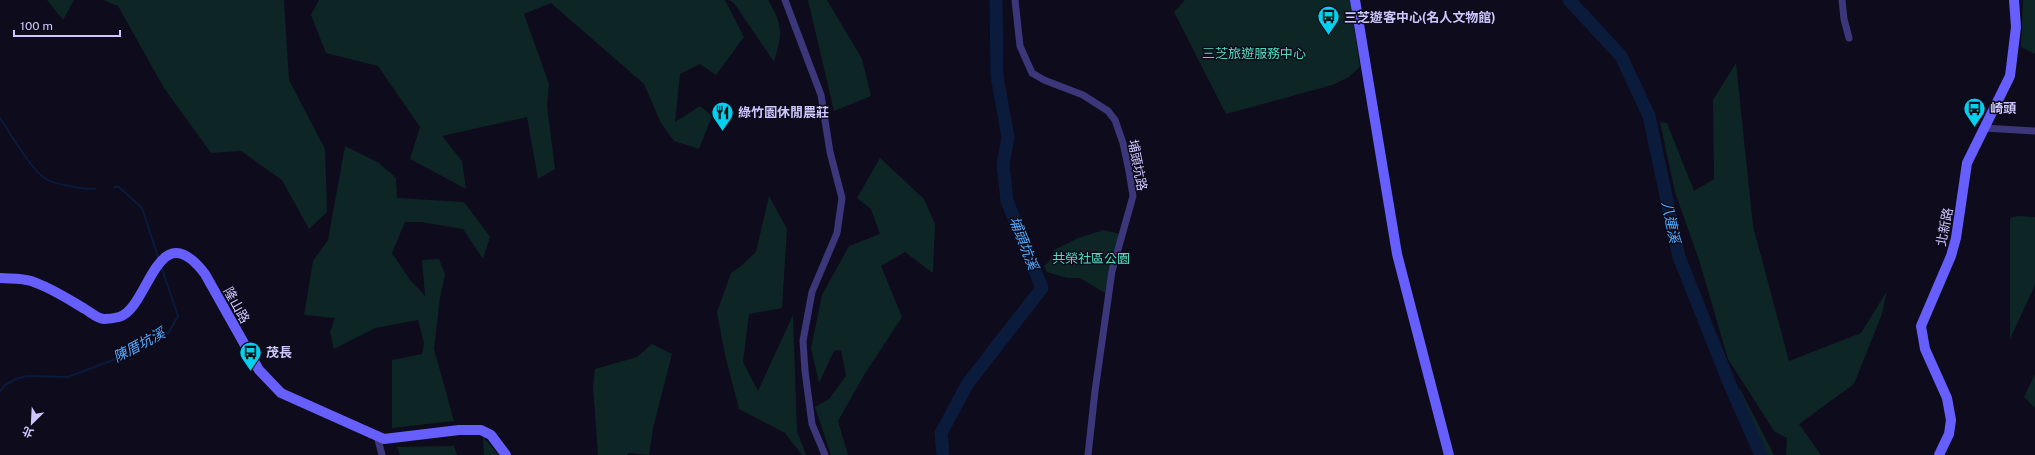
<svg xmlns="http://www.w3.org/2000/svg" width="2035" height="455" viewBox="0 0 2035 455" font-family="'Public Sans','Noto Sans TC',sans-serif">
  <rect width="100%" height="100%" fill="#0e0b1c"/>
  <!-- green -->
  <g fill="#0e2525">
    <polygon points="47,0 74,0 63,20"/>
    <polygon points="103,0 284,0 289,80 325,149 327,212 309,229 282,180 241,151 211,153 164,88 118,6"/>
    <polygon points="319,0 725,0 744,37 716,75 700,64 680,74 675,122 700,106 712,116 699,149 674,141 661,123 644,84 551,3 524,14 549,84 547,106 555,169 538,179 527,117 442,136 462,161 466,189 410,159 420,127 378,66 326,53 311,15"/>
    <path d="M729,0H768C784,27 782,33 774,62L734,3Z"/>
    <polygon points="808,0 827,0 862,59 871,96 834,111"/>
    <polygon points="1185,0 1350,0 1360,67 1349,77 1332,85 1226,114 1174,12"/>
    <polygon points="2023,0 2035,0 2035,54 2021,47"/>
    <polygon points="1736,63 1753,226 1789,361 1861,333 1887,291 1882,314 1854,384 1799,424 1821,455 1786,455 1787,438 1774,431 1728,359 1699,260 1675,192 1660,122 1667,123 1694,191 1714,179 1713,100"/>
    <polygon points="345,146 379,163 396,178 397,198 464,202 490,237 483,259 463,229 421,222 405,222 392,253 410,280 425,296 422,260 439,259 445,274 440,298 434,349 454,421 392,428 392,360 422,354 424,343 418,320 375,328 334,349 330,332 335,318 304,315 313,261 328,240"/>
    <polygon points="880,158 924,199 935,224 933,273 905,252 881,266 902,317 864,375 838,421 848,455 831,455 815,407 829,399 846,376 841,350 834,351 819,383 811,348 822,295 849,246 880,234 871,209 857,198"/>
    <polygon points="769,196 787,229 782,308 749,314 743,362 758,391 793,315 797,431 806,455 802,455 785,433 739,409 725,355 717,312 731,273 741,266 756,252"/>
    <polygon points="2018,216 2035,217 2035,285 2010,339 2010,218"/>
    <polygon points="1104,230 1120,234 1107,291 1105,293 1080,278 1067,278 1047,272 1044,266 1049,262 1054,250 1078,238"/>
    <polygon points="652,344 672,354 653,428 649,455 628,453 627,455 598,455 593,386 595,369 637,357"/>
    <polygon points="2035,374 2035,408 2024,397"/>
    <polygon points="1740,389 1774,455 1755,455 1728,392"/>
    <polygon points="483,437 499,455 484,455"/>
    <polygon points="454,446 457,455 400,455 397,447"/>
  </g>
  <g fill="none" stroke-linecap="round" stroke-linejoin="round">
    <!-- stream -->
    <g stroke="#0b1b3b" stroke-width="2">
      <path d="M0,118C10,133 32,171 46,179C57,185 82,189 95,189"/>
      <polyline points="114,187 119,187 142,208 159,260"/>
      <polyline points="0,391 5,385 16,379 27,376 68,377 129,354 169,332 178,316 161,266"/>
    </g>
    <!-- river -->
    <g stroke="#0b1b3b" stroke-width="13">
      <polyline points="1569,0 1621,56 1649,116 1679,257 1730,385 1761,455"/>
      <polyline points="943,455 941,433 968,383 1042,288 1007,201 1003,164 1008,137 997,76 996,0"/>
    </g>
    <!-- street -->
    <g stroke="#3b377a" stroke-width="7">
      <polyline points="785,0 821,95 830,152 842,198 837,233 812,292 803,341 805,371 812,424 825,455"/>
      <polyline points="1015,0 1020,46 1032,73 1044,80 1083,95 1108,111 1115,120 1123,143 1129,171 1133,196 1112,271 1095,391 1088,455"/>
      <polyline points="1842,0 1844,19 1849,38"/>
      <polyline points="1984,128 2035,131"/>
      <polyline points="377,436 382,455"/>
    </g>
    <!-- secondary -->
    <g stroke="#675ffd" stroke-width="10">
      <polyline points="1355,0 1397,254 1449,455"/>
      <path d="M0,278C10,279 21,278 31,281C50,287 68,299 85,309C90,312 98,319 104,319C108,319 115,318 119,317C149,309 157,211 205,274L259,370L281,393L384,439L459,430H481L491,435L506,455"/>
      <polyline points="1939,455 1949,434 1951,420 1947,398 1925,349 1921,326 1951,256 1956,238 1967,163 2010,76 2016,27 2014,0"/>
    </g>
  </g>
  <!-- icons -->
  <defs>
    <symbol id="bus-pin" viewBox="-11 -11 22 30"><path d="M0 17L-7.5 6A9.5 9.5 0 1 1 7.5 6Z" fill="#03d0ee" stroke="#0e0b1c"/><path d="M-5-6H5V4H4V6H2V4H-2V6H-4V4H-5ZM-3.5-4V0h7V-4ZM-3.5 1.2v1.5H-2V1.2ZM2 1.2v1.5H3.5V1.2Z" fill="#111"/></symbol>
    <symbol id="restaurant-pin" viewBox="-11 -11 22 30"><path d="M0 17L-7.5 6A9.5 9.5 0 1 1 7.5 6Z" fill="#03d0ee" stroke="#0e0b1c"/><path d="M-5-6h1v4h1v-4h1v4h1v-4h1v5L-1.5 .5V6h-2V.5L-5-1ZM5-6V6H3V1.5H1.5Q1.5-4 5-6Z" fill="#111"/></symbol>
  </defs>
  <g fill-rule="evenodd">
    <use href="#bus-pin" x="1316" y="4" width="25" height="34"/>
    <use href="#bus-pin" x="1962" y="96" width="25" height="34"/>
    <use href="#restaurant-pin" x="710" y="100" width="25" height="34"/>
    <use href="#bus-pin" x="238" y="340" width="25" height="34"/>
  </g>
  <g text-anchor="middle" stroke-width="3" stroke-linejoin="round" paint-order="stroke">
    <!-- poi labels -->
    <g font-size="13" font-weight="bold" fill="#cec7fe" stroke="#0e0b1c" text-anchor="start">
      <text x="1344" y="22">三芝遊客中心(名人文物館)</text>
      <text x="1990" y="113">崎頭</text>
      <text x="738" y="117">綠竹園休閒農莊</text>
      <text x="266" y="357">茂長</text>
    </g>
    <!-- park labels -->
    <g font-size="13" fill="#55dcbe" stroke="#0e0b1c">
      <text x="1254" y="58">三芝旅遊服務中心</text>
      <text x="1091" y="263">共榮社區公園</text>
    </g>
    <!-- street labels -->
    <g font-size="13" fill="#cec7fe" stroke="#0e0b1c">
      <text transform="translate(1138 165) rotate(79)" y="5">埔頭坑路</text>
      <text transform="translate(1944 227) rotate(-79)" y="5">北新路</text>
      <text transform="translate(237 305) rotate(61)" y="5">隆山路</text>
    </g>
    <!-- water labels -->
    <g font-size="14" font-style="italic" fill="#56abfd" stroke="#0e0b1c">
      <text transform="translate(1671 222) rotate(78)" y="5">八連溪</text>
      <text transform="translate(1024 243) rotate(69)" y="5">埔頭坑溪</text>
      <text transform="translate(139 345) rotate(-28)" y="5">陳厝坑溪</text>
    </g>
  </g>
  <!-- north arrow -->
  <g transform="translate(32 423) rotate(204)" stroke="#0e0b1c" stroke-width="3" paint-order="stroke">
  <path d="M0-3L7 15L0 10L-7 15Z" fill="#cec7fe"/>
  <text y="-6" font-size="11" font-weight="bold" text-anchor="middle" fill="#cec7fe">北</text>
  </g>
  <!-- scale -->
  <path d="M14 30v6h106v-6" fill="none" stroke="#cec7fe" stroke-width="2"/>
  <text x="20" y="30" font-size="12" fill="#cec7fe" stroke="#0e0b1c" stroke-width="3" paint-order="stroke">100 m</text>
</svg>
